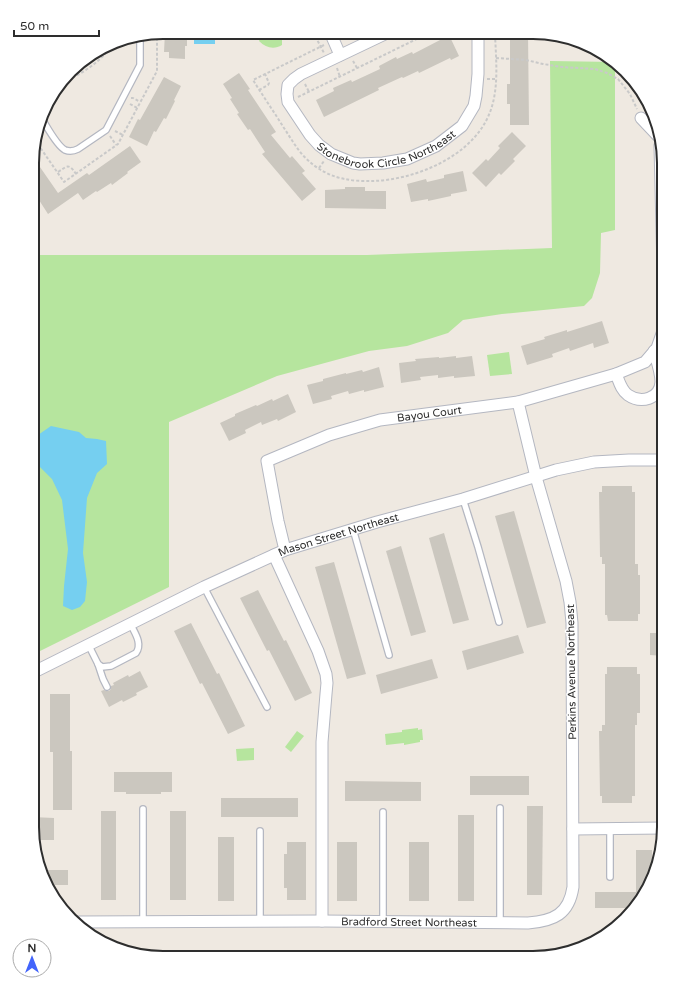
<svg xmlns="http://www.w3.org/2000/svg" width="696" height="990" viewBox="0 0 696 990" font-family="'Varela Round',sans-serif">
  <rect width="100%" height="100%" fill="#efe9e1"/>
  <!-- green -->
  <g fill="#b6e59e">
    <path d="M263,32H282V45C274,50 266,48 259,41Z"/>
    <polygon points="550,61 615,62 615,230 601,233 600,273 592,298 584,306 502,314 463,320 448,333 407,346 369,351 277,376 169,422 169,587 32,655 33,255 367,255 552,248"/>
    <polygon points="509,352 512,374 490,376 487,355"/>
    <polygon points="418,728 418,730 422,729 423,740 420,740 420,742 404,745 404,743 386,745 385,734 402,732 402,730"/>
    <polygon points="297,731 304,736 291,752 285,747"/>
    <polygon points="254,748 254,760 237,761 236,749"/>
  </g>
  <!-- water -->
  <g fill="#75cff0">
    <rect x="194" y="33" width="21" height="11"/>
    <polygon points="51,426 79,432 86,438 97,439 106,441 107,464 97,473 87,498 83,553 87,582 85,601 80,607 72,610 63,606 64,586 68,549 62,500 52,479 39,466 33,451 33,447 38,435"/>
  </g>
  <!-- building -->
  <g fill="#cbc7bf">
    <polygon points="165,32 187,32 187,46 185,46 185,59 169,58 169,52 164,52"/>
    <polygon points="510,33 528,33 529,125 510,125 510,104 507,104 507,84 510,84"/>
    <polygon points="450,37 459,56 451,60 450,58 419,73 418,71 403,78 402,77 378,88 379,90 324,117 316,100 334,91 333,88 351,80 352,82 365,76 380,69 379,66 396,57 397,59 412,52 413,54 442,39 443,40"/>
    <polygon points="239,73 250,89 248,90 276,132 271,135 290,158 292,156 305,171 302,173 316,189 302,201 262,154 265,152 250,129 248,130 237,114 239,113 230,99 232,98 223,84"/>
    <polygon points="164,77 181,86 174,100 175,101 166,119 164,118 156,132 154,131 147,146 129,137 138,119 140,120"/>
    <polygon points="512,132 526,146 513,159 515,161 501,175 499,173 486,187 472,173 486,159 488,161 500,148 498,146"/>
    <polygon points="130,146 141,162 127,172 128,173 112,185 111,183 97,192 96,191 83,200 78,193 48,214 39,200 37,201 33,195 33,157 58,193 87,173 89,175"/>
    <polygon points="463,171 467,191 451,194 451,196 428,201 428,199 411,202 407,184 426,179 427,182 444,178 444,175"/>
    <polygon points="345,187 365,187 365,191 386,191 386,209 325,208 325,190 345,189"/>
    <polygon points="602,321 609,343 594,348 593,343 570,351 569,348 552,354 553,357 527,365 521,346 545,339 544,337 567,330 567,332"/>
    <polygon points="456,356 456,358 472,356 475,376 454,378 454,376 438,378 438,375 420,377 421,380 401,383 399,363 416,361 415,359 439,357 439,358"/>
    <polygon points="379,367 384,387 364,392 364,390 349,394 348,391 331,396 332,399 313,404 307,385 323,381 323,379 346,373 346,374 362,370 363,372"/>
    <polygon points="288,394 296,412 278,421 277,419 262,425 261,422 245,430 246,433 229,441 220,423 235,416 235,414 256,405 257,406 272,399 273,401"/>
    <polygon points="602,486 632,486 632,492 635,492 635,564 638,564 638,575 640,575 640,614 638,614 638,621 608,621 607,615 605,615 605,564 602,564 602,557 600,557 599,492 602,492"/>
    <polygon points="514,511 546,623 527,628 495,516"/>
    <polygon points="444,533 469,620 453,624 429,538"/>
    <polygon points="401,546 426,632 411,636 386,551"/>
    <polygon points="334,562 366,674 347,679 315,567"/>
    <polygon points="258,590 284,641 286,640 312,693 295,701 269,650 267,651 240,598"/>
    <polygon points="191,623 217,674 219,673 245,726 228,734 202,683 200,684 174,631"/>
    <polygon points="650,633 664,633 664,656 650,655"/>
    <polygon points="518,635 524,653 467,670 462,651"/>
    <polygon points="432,659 438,678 381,694 376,675"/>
    <polygon points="607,667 637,667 637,674 640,674 640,713 637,713 637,725 635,725 635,796 632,796 632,803 602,803 602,796 600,796 599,731 602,731 602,725 605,725 605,674 607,674"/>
    <polygon points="140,671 148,687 136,693 137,695 123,702 122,700 109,707 101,691 104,690 106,691 109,691 111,689 111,686 114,685 113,683 128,675 129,677"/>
    <polygon points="50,694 70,694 70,751 72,751 72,810 53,810 53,752 50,752"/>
    <polygon points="114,772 172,772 172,792 161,792 161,794 126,794 126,792 114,792"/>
    <rect x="470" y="776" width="59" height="19"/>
    <polygon points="345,781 421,782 421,801 345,801"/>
    <rect x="221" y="798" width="77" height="19"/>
    <polygon points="527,806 543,806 542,895 527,895"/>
    <rect x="101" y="811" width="15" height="89"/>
    <rect x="170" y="811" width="16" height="89"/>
    <rect x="458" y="815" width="16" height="86"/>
    <polygon points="32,817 54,818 54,840 35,840 32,828"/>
    <rect x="218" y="837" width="16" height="64"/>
    <polygon points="287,842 306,842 306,900 287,900 287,888 284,888 284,854 287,854"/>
    <rect x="337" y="842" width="20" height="59"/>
    <rect x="409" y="842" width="20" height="59"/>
    <polygon points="636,850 652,850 652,869 644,894 638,894 638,903 633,908 595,908 595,892 636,892"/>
    <polygon points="42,870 68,870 68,885 46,885"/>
  </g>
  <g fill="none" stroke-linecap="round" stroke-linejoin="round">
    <defs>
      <g id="lane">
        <path d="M42,119C47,127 57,146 65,150C70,152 74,151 78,149L106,130L140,65V36"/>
        <polyline points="663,460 664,560"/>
        <polyline points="463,499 478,547 499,622"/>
        <polyline points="353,529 389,655"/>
        <polyline points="204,587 267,707"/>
        <path d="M88,644L98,664L102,667L111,666L136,653C143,643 134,632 130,623"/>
        <polyline points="98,664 103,679 107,687"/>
        <polyline points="663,678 664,828"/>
        <polyline points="500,808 500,923"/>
        <polyline points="143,809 143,922"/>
        <polyline points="383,812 383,921"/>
        <polyline points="610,829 610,877"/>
        <polyline points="260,831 260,921"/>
      </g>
      <g id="street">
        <polyline points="330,32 340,55"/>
        <path id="s1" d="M387,33L301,74L294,79L288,85L287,94L288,102L310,135L319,145L331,154L353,163L360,164L383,163L407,159L436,146L462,126L474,106L476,96L478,74V33"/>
        <polyline points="641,118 658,136"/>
        <polyline points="660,146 664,313"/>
        <path d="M616,374C619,381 621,390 628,395C641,404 660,399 661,382C661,372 657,361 654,351"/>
        <path id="s2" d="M285,550L278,521L267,461L329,435L380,420L518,402L616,374L645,362L657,348L664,328"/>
        <polyline points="274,555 318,651 326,674 327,683 326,694 322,742 322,921"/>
        <path id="s3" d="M32,673L204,587L285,550L377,522L463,499L556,470L594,462L629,460H664"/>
        <polyline points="573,829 664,828"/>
        <path id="s4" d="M78,922L322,921L528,923C554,921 569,914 573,887L572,623L570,602L566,581L536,477L518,402"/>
      </g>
    </defs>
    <!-- lane casing -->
    <use href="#lane" stroke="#b4b7c1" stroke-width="8"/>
    <!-- street casing -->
    <use href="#street" stroke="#b4b7c1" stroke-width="13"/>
    <!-- path -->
    <g stroke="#c9c9c9" stroke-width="2" stroke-dasharray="3 2" stroke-linecap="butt">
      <polyline points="313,32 324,53"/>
      <polyline points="342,36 348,33"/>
      <path d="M324,45L253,80C263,96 274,112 284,128C292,140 299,153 310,162C319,170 332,177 345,179C353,181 363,181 372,181C413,180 467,159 487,119C500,93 496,62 495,33"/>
      <polyline points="496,58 526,60 543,64 562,67 595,69 607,73 618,79 630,94 637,109"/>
      <polyline points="353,61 357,68"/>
      <polyline points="337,68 340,77"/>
      <polyline points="487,79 496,79"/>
      <path d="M63,81C85,74 102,59 117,41"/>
      <polyline points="305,84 309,92"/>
      <polyline points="259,90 268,85 269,83 265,74"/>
      <polyline points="298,97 429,33"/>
      <polyline points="131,98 133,98 140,102"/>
      <polyline points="130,104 137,108"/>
      <polyline points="115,131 123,135"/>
      <polyline points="110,136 116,145"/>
      <polyline points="35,140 64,182 118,144 157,71 157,33"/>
      <polyline points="319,168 324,161"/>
      <path d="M58,172C67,166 69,163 76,174"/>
    </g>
    <!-- lane -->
    <use href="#lane" stroke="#fff" stroke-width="5.5"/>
    <!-- street -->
    <use href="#street" stroke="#fff" stroke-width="11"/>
  </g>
  <g text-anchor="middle" stroke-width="3" stroke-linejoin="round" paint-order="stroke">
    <!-- street labels -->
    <g font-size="11" fill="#2e2e2e" stroke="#fff">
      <text dy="4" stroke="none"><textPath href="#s1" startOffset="256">Stonebrook Circle Northeast</textPath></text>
      <text dy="4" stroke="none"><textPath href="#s2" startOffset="261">Bayou Court</textPath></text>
      <text dy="4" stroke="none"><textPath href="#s3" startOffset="337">Mason Street Northeast</textPath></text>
      <text transform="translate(571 672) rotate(-91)" y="4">Perkins Avenue Northeast</text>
      <text dy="4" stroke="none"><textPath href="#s4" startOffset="331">Bradford Street Northeast</textPath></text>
    </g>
  </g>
  <!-- crop -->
  <path d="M0 0H696V990H0ZM163 39H533A124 124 0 0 1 657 163V827A124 124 0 0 1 533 951H163A124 124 0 0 1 39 827V163A124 124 0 0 1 163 39Z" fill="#fff" fill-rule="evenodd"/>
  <path fill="none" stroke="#2e2e2e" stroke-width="2" d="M163 39H533A124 124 0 0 1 657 163V827A124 124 0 0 1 533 951H163A124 124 0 0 1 39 827V163A124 124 0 0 1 163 39Z"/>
  <!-- north arrow -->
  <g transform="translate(32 958)"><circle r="19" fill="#ffffff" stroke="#ababab"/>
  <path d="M0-3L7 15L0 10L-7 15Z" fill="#4264fb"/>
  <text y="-6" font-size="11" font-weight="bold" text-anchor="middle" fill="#2e2e2e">N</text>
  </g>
  <!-- scale -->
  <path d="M14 30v6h85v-6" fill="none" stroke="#2e2e2e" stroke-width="2"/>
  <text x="20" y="30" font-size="12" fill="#2e2e2e" stroke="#ffffff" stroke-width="3" paint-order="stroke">50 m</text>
</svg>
